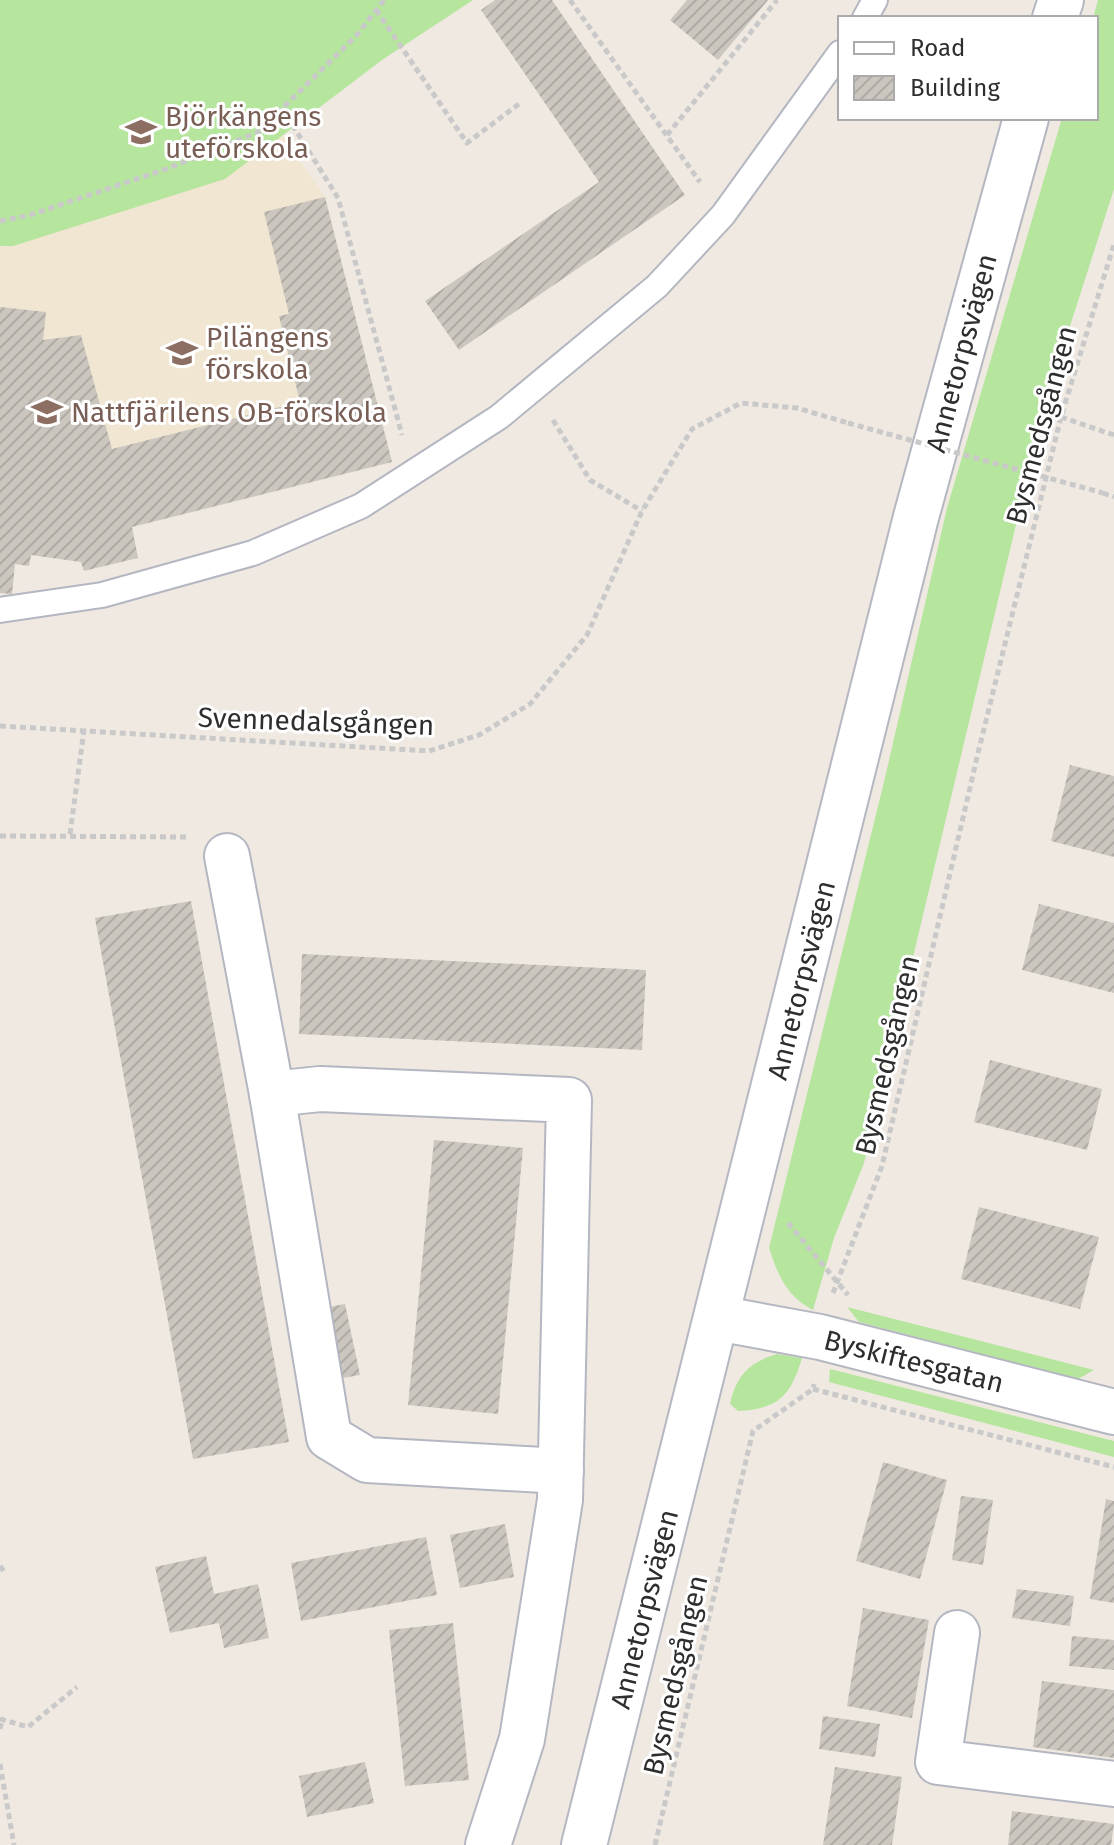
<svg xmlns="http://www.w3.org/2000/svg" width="1114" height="1845" viewBox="0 0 1114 1845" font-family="'Fira Sans',sans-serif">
  <defs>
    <pattern id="building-hatch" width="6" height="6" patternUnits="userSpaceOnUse" patternTransform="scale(2)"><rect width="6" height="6" fill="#cbc7bf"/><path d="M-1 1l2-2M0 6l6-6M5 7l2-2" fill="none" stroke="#afaba4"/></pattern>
  </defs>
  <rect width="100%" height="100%" fill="#efe9e1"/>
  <!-- education -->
  <polygon fill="#f0e6d1" points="0,0 257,99 325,197 392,462 132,527 138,558 84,571 81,562 31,555 29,566 15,564 12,594 0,593"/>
  <!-- grass -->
  <g fill="#b6e59e">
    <polygon points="0,0 473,0 382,60 225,179 13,246 0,246"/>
    <path d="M1098,0H1114V189L1044,407L864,1163L834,1238L813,1310C786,1296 778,1275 769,1248L884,782L947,508L1062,118H1096V18H1093Z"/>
    <polygon points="847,1307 1094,1370 1078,1379 859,1322"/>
    <path d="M777,1354L802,1358C791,1395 779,1409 738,1411L730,1404C736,1376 749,1362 777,1354Z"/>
    <polygon points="830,1369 1114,1441 1114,1457 829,1382"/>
  </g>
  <!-- building -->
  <g fill="url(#building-hatch)">
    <polygon points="495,0 552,0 685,195 459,350 425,301 599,182 481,10"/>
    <polygon points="687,0 768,0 718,60 670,20"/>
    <polygon points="325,197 392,462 132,527 138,558 92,569 84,571 81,562 31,555 29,566 15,564 12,594 0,593 0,307 46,312 43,340 81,335 112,449 300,402 279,316 289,314 264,212"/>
    <polygon points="1070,765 1114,776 1114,857 1051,841"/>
    <polygon points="191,901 289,1442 193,1459 95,918"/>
    <polygon points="1039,904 1114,923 1114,993 1022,970"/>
    <polygon points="302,954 646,970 642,1050 299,1034"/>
    <polygon points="990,1060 1102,1089 1087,1150 974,1122"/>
    <polygon points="434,1140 523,1148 498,1414 408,1405"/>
    <polygon points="979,1207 1099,1237 1080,1309 961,1279"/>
    <polygon points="345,1304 360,1375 337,1379 323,1308"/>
    <polygon points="883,1462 947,1480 920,1579 856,1561"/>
    <polygon points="961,1496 993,1500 983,1565 952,1560"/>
    <polygon points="1106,1499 1114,1501 1114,1603 1090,1599"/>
    <polygon points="505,1524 514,1577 460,1588 450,1535"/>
    <polygon points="426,1537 437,1595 301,1621 291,1563"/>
    <polygon points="206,1556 214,1594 258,1584 269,1638 224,1648 219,1623 170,1633 155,1567"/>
    <polygon points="1017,1589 1074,1596 1070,1626 1012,1618"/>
    <polygon points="863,1608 929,1620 912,1718 847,1706"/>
    <polygon points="453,1623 469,1780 405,1786 389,1630"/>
    <polygon points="1072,1636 1114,1640 1114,1670 1069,1666"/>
    <polygon points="1042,1681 1114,1690 1114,1758 1033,1747"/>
    <polygon points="823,1716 880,1724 875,1757 819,1749"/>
    <polygon points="365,1762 374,1803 307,1817 299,1776"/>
    <polygon points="835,1767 902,1777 892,1845 823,1845"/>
    <polygon points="1012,1811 1114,1824 1111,1845 1008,1845"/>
  </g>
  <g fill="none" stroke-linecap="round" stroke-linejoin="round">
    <defs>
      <g id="service">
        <polyline points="865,18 875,0"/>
        <polyline points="0,610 102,595 253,553 361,506 499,417 657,286 723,215 840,53"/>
      </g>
      <g id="minor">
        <polyline points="227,856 272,1094 329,1437 367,1460 561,1471"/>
        <polyline points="272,1094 320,1089 569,1100 560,1500 522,1739 488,1845"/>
        <polyline points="717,1318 820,1337 1114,1412"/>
        <polyline points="957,1633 938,1762 1114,1784"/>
      </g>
      <g id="secondary">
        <polyline points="1055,18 1061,0"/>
        <polyline points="584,1845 916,517 1026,118"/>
      </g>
    </defs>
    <!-- service casing -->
    <use href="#service" stroke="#b4b7c1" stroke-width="28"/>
    <!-- minor casing -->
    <use href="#minor" stroke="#b4b7c1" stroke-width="48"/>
    <!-- secondary casing -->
    <use href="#secondary" stroke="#b4b7c1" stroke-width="48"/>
    <!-- path -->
    <g stroke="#c9c9c9" stroke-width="5" stroke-dasharray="6 4" stroke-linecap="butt">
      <polyline points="570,0 700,182"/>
      <polyline points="376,10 467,143 519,104"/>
      <polyline points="282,108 338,198 402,435"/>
      <polyline points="667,135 777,0"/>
      <polyline points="0,221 30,215 166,169 258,132 356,36 384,0"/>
      <polyline points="1061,417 1114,435"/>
      <polyline points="553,420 590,480 642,511"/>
      <polyline points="1103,493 1114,497"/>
      <polyline points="0,726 429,751 479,735 530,704 587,635 642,511 692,429 741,403 797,408 848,423"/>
      <polyline points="70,834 84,730"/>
      <polyline points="0,836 187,837"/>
      <polyline points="788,1223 848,1295"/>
      <polyline points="833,1293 882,1166 978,753 1061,417 1114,244"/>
      <polyline points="813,1389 1114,1467"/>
      <polyline points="0,1566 6,1574"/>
      <polyline points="0,1719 28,1727 77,1687"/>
      <polyline points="0,1729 2,1720"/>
      <polyline points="0,1764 14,1845"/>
      <polyline points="655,1845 753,1431 813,1389 814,1384"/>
    </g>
    <!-- service -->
    <use href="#service" stroke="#fff" stroke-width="24"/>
    <!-- minor -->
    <use href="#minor" stroke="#fff" stroke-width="44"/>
    <!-- secondary -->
    <use href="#secondary" stroke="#fff" stroke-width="44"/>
    <!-- path-bridge -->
    <polyline stroke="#c9c9c9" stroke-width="5" stroke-dasharray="6 4" stroke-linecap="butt" points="848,423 1103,493"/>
  </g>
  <!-- icons -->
  <defs>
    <symbol id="school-bare" viewBox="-9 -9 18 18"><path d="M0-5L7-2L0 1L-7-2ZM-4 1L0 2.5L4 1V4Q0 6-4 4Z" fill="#8d6e63" stroke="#fff" stroke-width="2.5" paint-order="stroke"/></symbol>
  </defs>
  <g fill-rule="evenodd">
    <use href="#school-bare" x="119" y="110" width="44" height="44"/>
    <use href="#school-bare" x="160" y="331" width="44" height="44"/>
    <use href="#school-bare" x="25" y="390" width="44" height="44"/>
  </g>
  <g text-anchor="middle" stroke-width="6" stroke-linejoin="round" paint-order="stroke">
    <!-- education labels -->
    <g font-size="28" fill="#785e54" stroke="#fff" text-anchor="start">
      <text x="165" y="126">Björkängens<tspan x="165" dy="32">uteförskola</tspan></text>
      <text x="206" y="347">Pilängens<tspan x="206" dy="32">förskola</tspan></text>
      <text x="71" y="422">Nattfjärilens OB-förskola</text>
    </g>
    <!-- street labels -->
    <g font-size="28" fill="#2e2e2e" stroke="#fff">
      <text transform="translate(961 353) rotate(-75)" y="10">Annetorpsvägen</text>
      <text transform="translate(1041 425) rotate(-75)" y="10">Bysmedsgången</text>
      <text transform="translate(316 721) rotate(2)" y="10">Svennedalsgången</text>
      <text transform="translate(801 980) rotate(-76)" y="10">Annetorpsvägen</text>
      <text transform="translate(887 1055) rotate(-77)" y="10">Bysmedsgången</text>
      <text transform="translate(914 1361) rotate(14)" y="10">Byskiftesgatan</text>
      <text transform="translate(644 1609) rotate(-76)" y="10">Annetorpsvägen</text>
      <text transform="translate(675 1675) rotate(-77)" y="10">Bysmedsgången</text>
    </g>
  </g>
  <!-- legend -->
  <rect x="838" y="16" width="260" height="104" fill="#ffffff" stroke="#ababab" stroke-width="2"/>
  <rect x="854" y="42" width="40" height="12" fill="#ffffff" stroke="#ababab" stroke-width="2"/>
  <text x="910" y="56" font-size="24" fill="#2e2e2e">Road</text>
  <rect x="854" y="76" width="40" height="24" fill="url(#building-hatch)" stroke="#ababab" stroke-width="2"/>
  <text x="910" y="96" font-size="24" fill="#2e2e2e">Building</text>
</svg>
